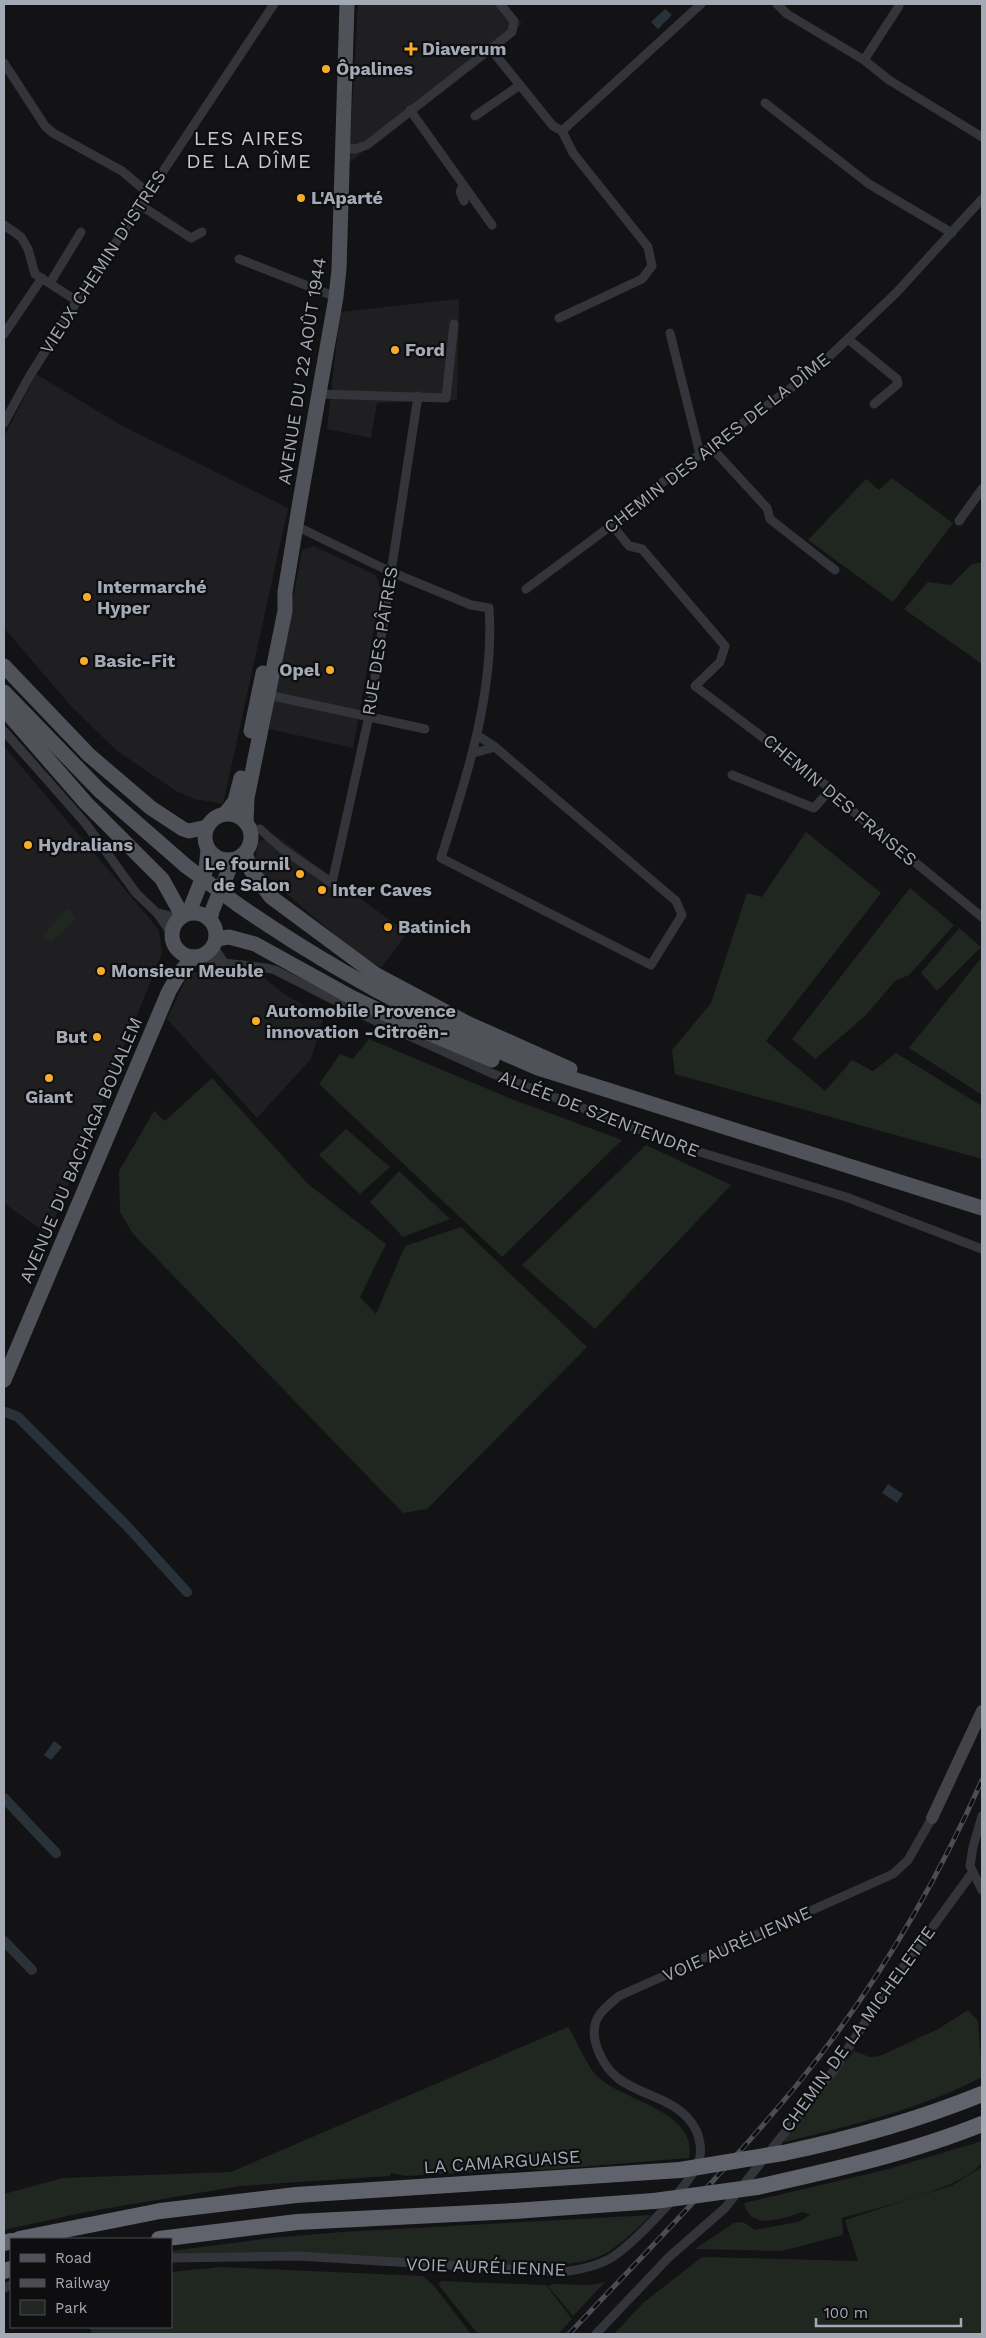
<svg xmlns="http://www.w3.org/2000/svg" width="986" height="2338" viewBox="0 0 986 2338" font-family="'Work Sans',sans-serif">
  <rect width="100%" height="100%" fill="#131315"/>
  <!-- built -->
  <g fill="#1f1f22">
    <polygon points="358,4 505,4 522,24 349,163"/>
    <polygon points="459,299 457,400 377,403 371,438 327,429 340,312"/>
    <polygon points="36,374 119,424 288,508 223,804 194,799 176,791 116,750 72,707 4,628 4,437"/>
    <polygon points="313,546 376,575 381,590 353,748 269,729 302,550"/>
    <polygon points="4,746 159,930 162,953 48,1235 4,1203"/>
    <polygon points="275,835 407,933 381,968 354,951 254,866 258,842"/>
    <polygon points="194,972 255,975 264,978 287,996 324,1016 311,1059 257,1118 167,1019 185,981"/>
  </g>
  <!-- green -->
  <g fill="#1f2720">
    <polygon points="892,478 953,523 893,602 808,540 866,479 879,490"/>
    <polygon points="982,562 982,664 904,609 928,582 951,585 972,564"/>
    <polygon points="806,832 881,893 766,1041 825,1091 852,1060 873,1071 896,1053 982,1106 982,1159 675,1074 672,1050 711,1003 747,893 762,897"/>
    <polygon points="910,888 954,925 909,975 895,981 865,1016 815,1059 792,1039"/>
    <polygon points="69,909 76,918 51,943 43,935 66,910"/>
    <polygon points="959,928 981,947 937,991 921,973"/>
    <polygon points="982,957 982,1095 909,1048"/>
    <polygon points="369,1039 509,1098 622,1140 502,1257 319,1084 340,1054 353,1059"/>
    <polygon points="212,1078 308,1184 386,1244 360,1297 376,1314 405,1246 461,1227 587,1347 427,1509 403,1513 133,1234 120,1212 119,1171 154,1111 165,1121"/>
    <polygon points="346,1129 390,1167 360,1194 319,1155"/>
    <polygon points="646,1145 731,1185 595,1329 522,1265"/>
    <polygon points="399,1171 450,1219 403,1237 370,1202"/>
    <path d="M968,2010L978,2021L982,2077C922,2109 851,2125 785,2142L782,2140L854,2051L870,2057L880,2056L938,2029Z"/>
    <path d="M568,2027C576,2039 586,2064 595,2074C619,2101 699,2110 689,2158L542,2170L518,2167L515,2170L406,2176L391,2173L390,2176L240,2186L86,2212L4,2230V2194L63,2178L231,2172Z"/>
    <path d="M982,2141C982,2147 984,2158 981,2163C968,2187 870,2210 842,2218L843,2235L782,2251L695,2249L734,2223L743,2222L755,2230L798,2222L810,2215L803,2212C783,2218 751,2232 744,2203L885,2170Z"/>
    <polygon points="982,2167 982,2334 614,2334 643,2303 702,2257 858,2261 845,2220 953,2185"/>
    <path d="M651,2215C609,2256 602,2262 543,2266L294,2255L171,2256V2251L271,2238L342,2232Z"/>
    <polygon points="221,2267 423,2276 435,2287 471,2334 92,2334 89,2327 171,2327 171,2272"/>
    <polygon points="441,2281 546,2285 572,2319 558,2334 481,2334 476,2332 438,2284"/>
    <polygon points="605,2282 573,2316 548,2286 553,2284 591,2285"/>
  </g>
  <!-- water -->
  <g fill="#293239">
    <polygon points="665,9 672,15 658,29 651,22"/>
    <polygon points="888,1484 903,1494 897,1503 882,1493"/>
    <polygon points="54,1741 62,1747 51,1760 44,1755"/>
  </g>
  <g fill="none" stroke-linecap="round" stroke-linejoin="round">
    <!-- canal -->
    <g stroke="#293239" stroke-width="10">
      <polyline points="5,1412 18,1417 126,1525 187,1592"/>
      <polyline points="4,1798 56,1853"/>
      <polyline points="4,1941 32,1970"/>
    </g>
    <!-- street -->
    <g stroke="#34353a" stroke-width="9">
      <polyline points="777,4 787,14 864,60 889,80 982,137"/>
      <polyline points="490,48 553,126 562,131 573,153 648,247 652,266 642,279 559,318"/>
      <polyline points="864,60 899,6"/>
      <polyline points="4,63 45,126 53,133 122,171 148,193"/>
      <polyline points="765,103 869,184 952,233"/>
      <polyline points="410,110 492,225"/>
      <polyline points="475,116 520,85"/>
      <polyline points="562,131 701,4"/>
      <polyline points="343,148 355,149 367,145 512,32 514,21 500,4"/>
      <polyline points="463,185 460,192 464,201"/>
      <polyline points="140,205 191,238 202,232"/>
      <polyline points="4,225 21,237 28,249 35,274 77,301"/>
      <polyline points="239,259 336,297"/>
      <polyline points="50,283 81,232"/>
      <polyline points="670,333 700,454"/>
      <polyline points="4,334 42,278"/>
      <polyline points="848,339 897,379 898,384 874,404"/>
      <polyline points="318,394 446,398 454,324"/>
      <polyline points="4,423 29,377 77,301 274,4"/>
      <polyline points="710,446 767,508 770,519 835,570"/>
      <polyline points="959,521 982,489"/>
      <polyline points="612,525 629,546 642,549 725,646 720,662 695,686 831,789 856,814 982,917"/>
      <path d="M296,526L391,572L471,605L489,608C495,692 466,779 441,858L651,965L682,915L676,901L495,747L477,735"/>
      <polyline points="526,589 612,525 670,476 813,372 896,293 982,199"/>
      <polyline points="264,694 425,729"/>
      <polyline points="4,731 86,824 136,893 157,913 171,933"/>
      <polyline points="474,753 495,747"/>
      <polyline points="732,775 814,808 831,789"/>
      <polyline points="250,831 260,829 281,848 332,883 369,716 418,396"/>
      <polyline points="157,913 178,918"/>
      <polyline points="213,946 223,961"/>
      <path d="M201,956C224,967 251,963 275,970L367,1017L491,1073L693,1150L846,1197L982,1249"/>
      <polyline points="982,1816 973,1847 970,1866 982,1890"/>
      <path d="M171,2258L298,2256L560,2272C580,2270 601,2266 617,2254C638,2238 692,2184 699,2160C702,2152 700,2138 696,2130C679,2098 645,2098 619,2079C604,2068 591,2043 595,2025C597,2013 610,2004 619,1996L893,1874L908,1860L932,1818"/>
      <polyline points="4,2288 11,2285"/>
      <polyline points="596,2334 669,2257 725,2208 834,2070 881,1998 972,1873"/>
    </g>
    <!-- secondary -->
    <polyline stroke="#42444a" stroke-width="12" points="932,1818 982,1711"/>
    <!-- primary -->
    <g stroke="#505259" stroke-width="15">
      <polyline points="4,666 89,755 151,808 183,829 189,831 207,827"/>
      <polyline points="4,692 99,790 186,866"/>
      <polyline points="4,709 86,803 162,879 182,915"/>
      <polyline points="251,731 263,673"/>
      <circle cx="228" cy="837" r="23"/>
      <polyline points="225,814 235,801 241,778"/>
      <polyline points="246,823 247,798 285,611 285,592 300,501 336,297 339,269 347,4"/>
      <polyline points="245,853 251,870 271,897 375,974 467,1023 570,1069"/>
      <path d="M237,904C332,970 431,1023 538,1068L982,1208"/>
      <polyline points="189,912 206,869 208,850"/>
      <circle cx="194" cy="935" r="22"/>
      <polyline points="210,920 212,911 233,860"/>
      <polyline points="216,939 229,937 255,944 351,997 403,1022 492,1060"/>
      <polyline points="4,1380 169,991 181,971 194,957"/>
    </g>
    <!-- highway -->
    <g stroke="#60636b" stroke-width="16">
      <path d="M783,2153C850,2139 918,2120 982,2094"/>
      <path d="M757,2187C833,2170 910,2153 982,2124"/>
      <polyline points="19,2239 160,2211 296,2195 680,2170"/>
      <polyline points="159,2239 297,2222 514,2211 654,2201"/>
      <polyline points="4,2243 11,2241"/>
      <polyline points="4,2271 11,2269"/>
    </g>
    <defs>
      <path id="rail" d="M569,2334C645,2253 725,2172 796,2086C871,1994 934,1888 982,1780"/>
    </defs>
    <!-- rail casing -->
    <use href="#rail" stroke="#4b4d53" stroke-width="5"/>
    <!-- rail -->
    <use href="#rail" stroke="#0e0e10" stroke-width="3" stroke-dasharray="9" stroke-linecap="butt"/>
    <!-- primary-bridge -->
    <polyline stroke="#505259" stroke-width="15" points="186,866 237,904"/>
    <!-- highway-bridge -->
    <g stroke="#60636b" stroke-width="16">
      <polyline points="680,2170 783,2153"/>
      <polyline points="654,2201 757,2187"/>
    </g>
  </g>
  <!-- markers -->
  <g fill="#f7ad28" stroke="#0e0e10" stroke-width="2">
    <path d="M408.5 41.5h5v5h5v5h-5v5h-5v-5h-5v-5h5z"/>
    <circle cx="326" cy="69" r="5"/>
    <circle cx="301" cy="198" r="5"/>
    <circle cx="395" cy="350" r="5"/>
    <circle cx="87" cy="597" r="5"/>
    <circle cx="84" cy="661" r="5"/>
    <circle cx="330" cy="670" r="5"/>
    <circle cx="28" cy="845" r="5"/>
    <circle cx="300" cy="874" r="5"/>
    <circle cx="322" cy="890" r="5"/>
    <circle cx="388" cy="927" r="5"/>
    <circle cx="101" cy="971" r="5"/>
    <circle cx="256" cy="1021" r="5"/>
    <circle cx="97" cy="1037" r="5"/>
    <circle cx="49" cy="1078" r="5"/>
  </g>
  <g text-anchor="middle" stroke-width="4.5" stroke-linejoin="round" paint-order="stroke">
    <!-- poi labels -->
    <g font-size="18" font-weight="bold" fill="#a4aab5" stroke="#0e0e10" text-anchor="start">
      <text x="422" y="55">Diaverum</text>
      <text x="336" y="75">Ôpalines</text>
      <text x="311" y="204">L'Aparté</text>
      <text x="405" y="356">Ford</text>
      <text x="97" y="593">Intermarché<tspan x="97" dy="21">Hyper</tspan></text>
      <text x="94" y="667">Basic-Fit</text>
      <text x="320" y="676" text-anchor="end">Opel</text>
      <text x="38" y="851">Hydralians</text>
      <text x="290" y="870" text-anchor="end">Le fournil<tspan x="290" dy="21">de Salon</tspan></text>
      <text x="332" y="896">Inter Caves</text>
      <text x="398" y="933">Batinich</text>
      <text x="111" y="977">Monsieur Meuble</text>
      <text x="266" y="1017">Automobile Provence<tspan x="266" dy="21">innovation -Citroën-</tspan></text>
      <text x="87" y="1043" text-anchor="end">But</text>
      <text x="49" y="1103" text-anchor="middle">Giant</text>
    </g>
    <!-- street labels -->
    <g font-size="18" fill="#a4aab5" stroke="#0e0e10">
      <text transform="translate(103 262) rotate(-57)" y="6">VIEUX CHEMIN D'ISTRES</text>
      <text transform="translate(302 371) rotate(-81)" y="6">AVENUE DU 22 AOÛT 1944</text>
      <text transform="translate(717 443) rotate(-38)" y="6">CHEMIN DES AIRES DE LA DÎME</text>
      <text transform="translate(380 641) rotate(-81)" y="6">RUE DES PÂTRES</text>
      <text transform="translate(840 800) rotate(40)" y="6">CHEMIN DES FRAISES</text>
      <text transform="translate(599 1114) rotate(21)" y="6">ALLÉE DE SZENTENDRE</text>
      <text transform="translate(81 1150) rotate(-67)" y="6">AVENUE DU BACHAGA BOUALEM</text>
      <text transform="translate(737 1944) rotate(-24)" y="6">VOIE AURÉLIENNE</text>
      <text transform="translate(858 2029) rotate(-54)" y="6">CHEMIN DE LA MICHELETTE</text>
      <text transform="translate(502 2162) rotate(-4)" y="6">LA CAMARGUAISE</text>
      <text transform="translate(486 2267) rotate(2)" y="6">VOIE AURÉLIENNE</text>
    </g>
    <!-- quarter labels -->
    <g font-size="20" letter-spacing="1" fill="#c5c9d1" stroke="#0e0e10">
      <text x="249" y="145">LES AIRES<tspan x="249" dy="23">DE LA DÎME</tspan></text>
    </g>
  </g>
  <!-- border -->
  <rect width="986" height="2338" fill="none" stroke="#a4aab5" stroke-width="10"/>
  <!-- legend -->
  <rect x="10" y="2238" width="162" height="90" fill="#0e0e10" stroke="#4a4c52"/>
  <rect x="20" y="2254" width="25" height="8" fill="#505259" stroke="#4a4c52"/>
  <text x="55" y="2263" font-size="15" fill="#a4aab5">Road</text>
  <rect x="20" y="2279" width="25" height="8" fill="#4b4d53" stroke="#4a4c52"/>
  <text x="55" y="2288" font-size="15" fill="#a4aab5">Railway</text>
  <rect x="20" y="2300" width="25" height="15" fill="#1f2720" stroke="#4a4c52"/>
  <text x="55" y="2313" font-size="15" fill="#a4aab5">Park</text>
  <!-- scale -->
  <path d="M816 2318v8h145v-8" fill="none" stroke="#a4aab5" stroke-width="2.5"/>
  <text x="824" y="2318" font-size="15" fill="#a4aab5" stroke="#0e0e10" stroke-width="4" paint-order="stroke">100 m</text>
</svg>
